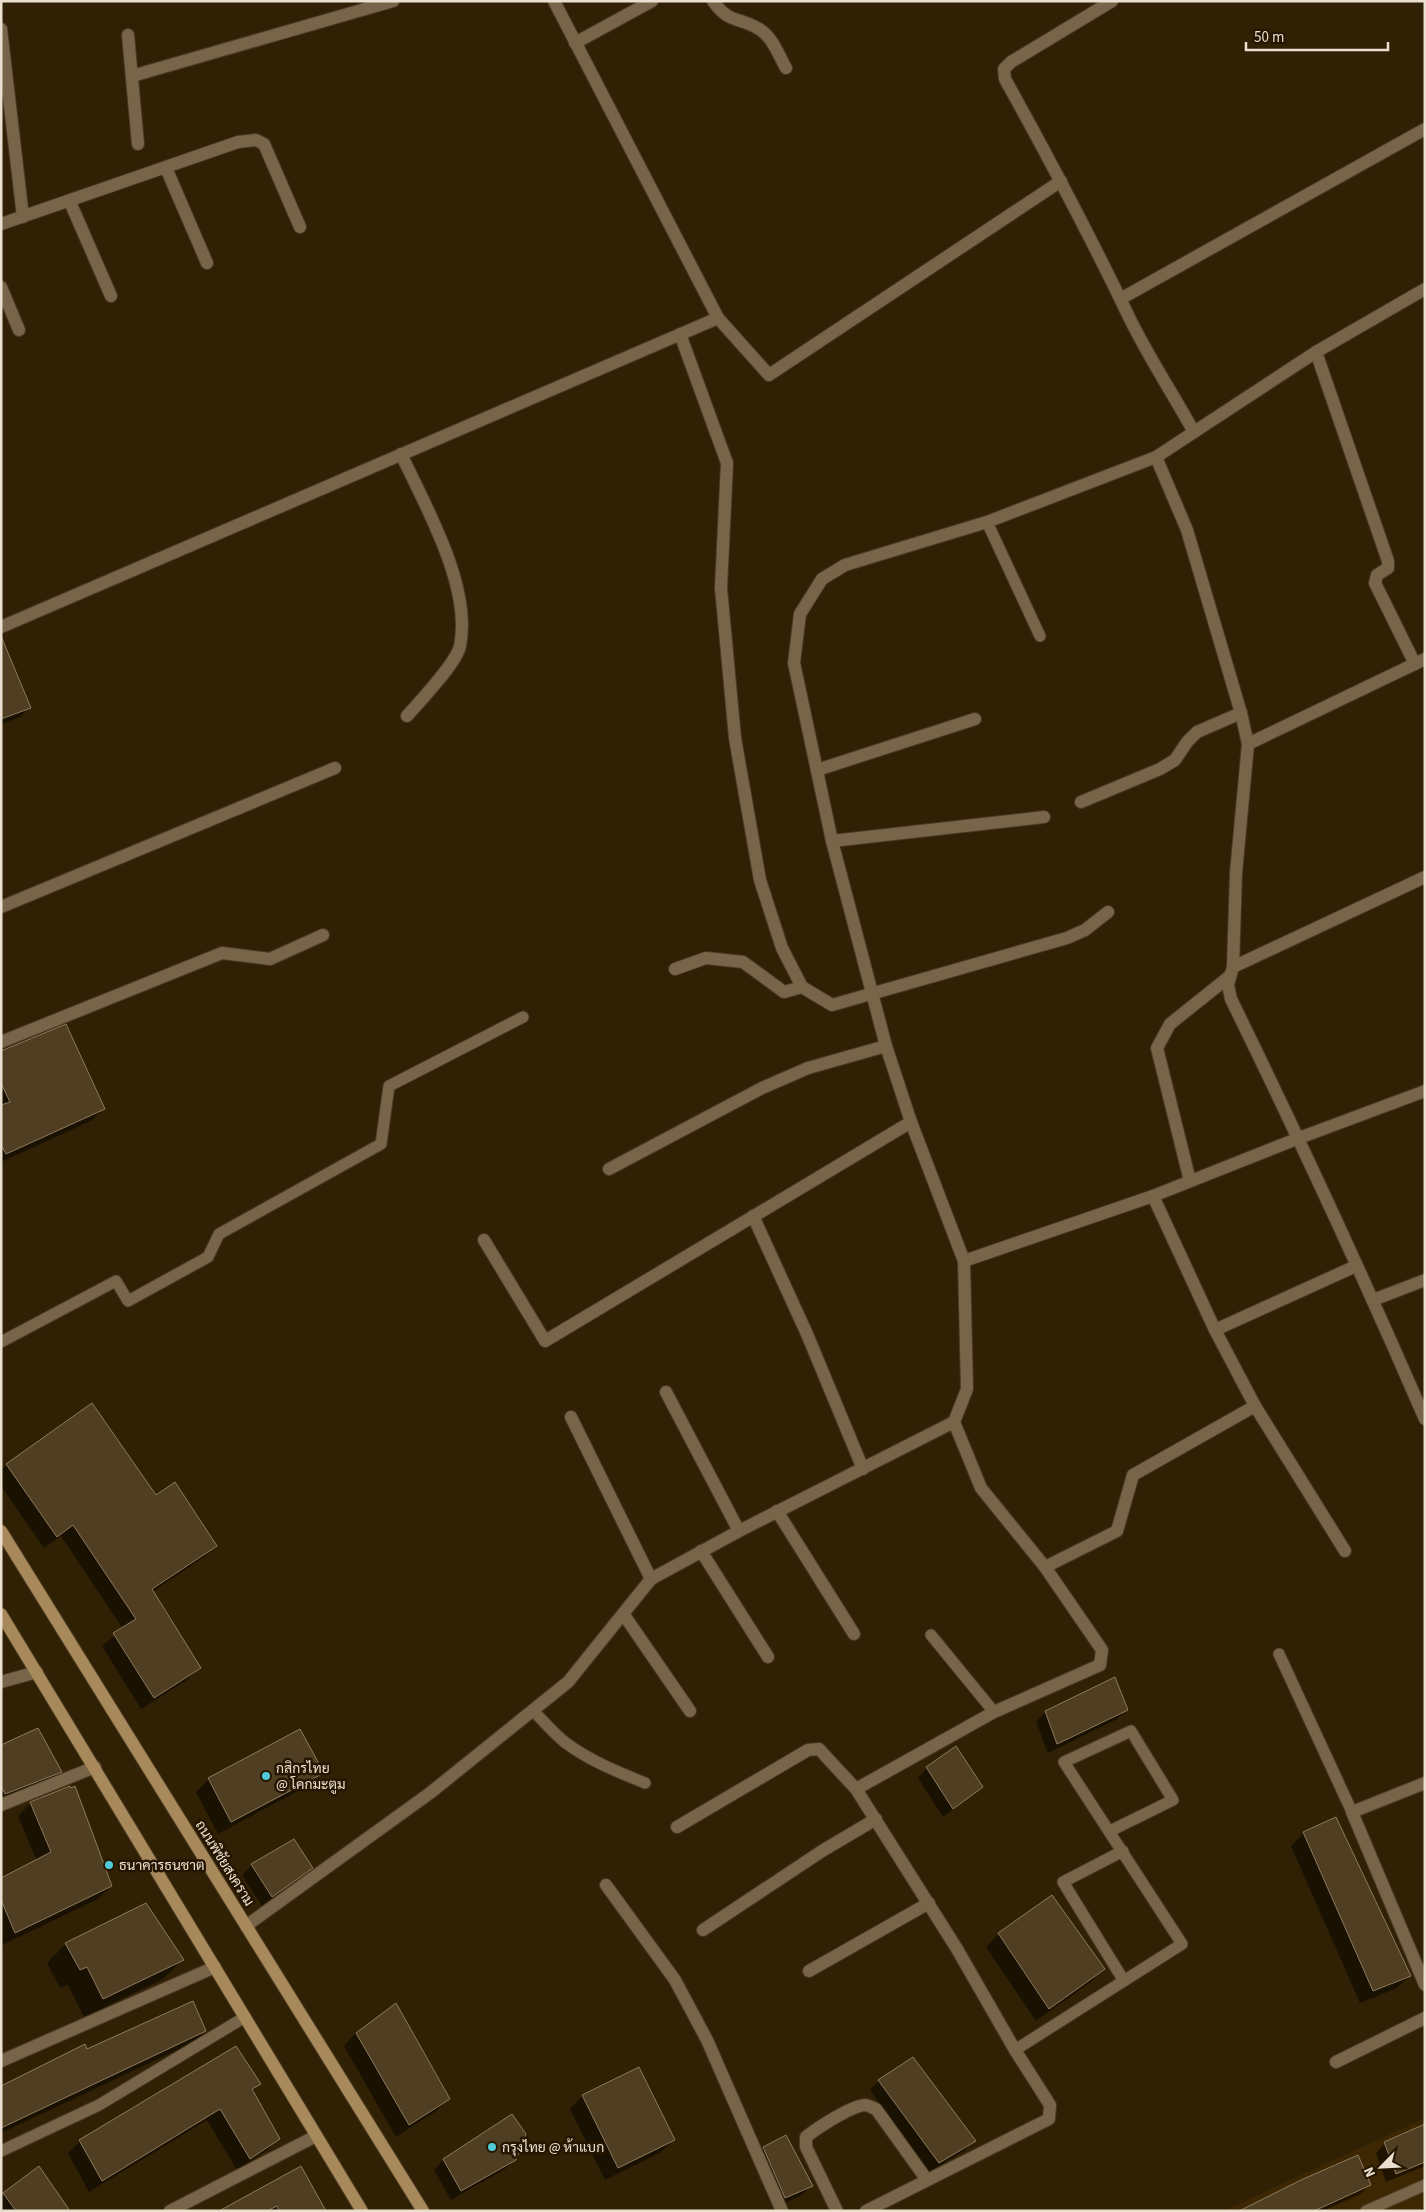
<svg xmlns="http://www.w3.org/2000/svg" width="1426" height="2212" viewBox="0 0 1426 2212" font-family="'Source Sans 3',Sarabun,sans-serif">
  <rect width="100%" height="100%" fill="#302004"/>
  <!-- built -->
  <polygon fill="#3c2702" points="1425,2118 1425,2211 1223,2211"/>
  <!-- shadow -->
  <g fill="#0007">
    <polygon points="1,640 29,707 20,717 1,724"/>
    <polygon points="1,1053 103,1109 91,1121 1,1162"/>
    <polygon points="6,1465 156,1497 216,1545 204,1557 152,1592 199,1668 187,1680 141,1709 102,1646 123,1629 61,1536 44,1548 1,1486 1,1470"/>
    <polygon points="1127,1709 1117,1719 1048,1753 1036,1722 1045,1712"/>
    <polygon points="300,1731 322,1772 309,1785 218,1834 196,1792 209,1779"/>
    <polygon points="1,1746 60,1771 41,1790 1,1807"/>
    <polygon points="927,1768 982,1787 943,1817 918,1778"/>
    <polygon points="31,1803 111,1886 98,1899 2,1945 1,1879 37,1861 18,1816"/>
    <polygon points="1304,1833 1409,1976 1397,1988 1360,2003 1291,1846"/>
    <polygon points="294,1840 311,1867 262,1906 242,1875 252,1865"/>
    <polygon points="999,1934 1103,1969 1091,1982 1036,2021 986,1947"/>
    <polygon points="66,1944 182,1960 163,1979 84,2017 68,1985 60,1988 47,1963"/>
    <polygon points="205,2031 194,2042 1,2133 1,2087 86,2051"/>
    <polygon points="356,2033 449,2098 436,2111 396,2137 344,2046"/>
    <polygon points="639,2069 674,2140 661,2152 605,2180 570,2109 582,2096"/>
    <polygon points="879,2081 974,2141 964,2151 929,2172 870,2090"/>
    <polygon points="259,2084 251,2092 278,2139 266,2151 237,2170 207,2120 89,2192 68,2153 80,2141"/>
    <polygon points="512,2116 515,2159 505,2169 451,2200 434,2170 443,2160"/>
    <polygon points="1425,2126 1425,2166 1386,2182 1376,2153 1385,2143"/>
    <polygon points="764,2148 811,2186 802,2195 776,2207 754,2158"/>
    <polygon points="1358,2157 1369,2185 1361,2194 1322,2211 1239,2211"/>
    <polygon points="266,2188 325,2211 222,2211"/>
    <polygon points="4,2194 68,2211 1,2211 1,2196"/>
    <polygon points="1425,2207 1425,2211 1417,2211"/>
  </g>
  <!-- building -->
  <g fill="#503e22" stroke="#8e7a5d">
    <polygon points="1,636 31,708 1,719"/>
    <polygon points="66,1024 105,1109 6,1154 1,1145 1,1105 10,1102 1,1083 1,1051"/>
    <polygon points="92,1403 156,1495 175,1482 217,1546 152,1589 201,1668 154,1698 113,1633 136,1619 73,1525 57,1537 6,1464"/>
    <polygon points="1115,1677 1128,1710 1057,1744 1045,1711"/>
    <polygon points="38,1728 62,1772 5,1794 1,1786 1,1745"/>
    <polygon points="300,1729 324,1773 231,1822 208,1778"/>
    <polygon points="956,1746 983,1787 953,1809 926,1767"/>
    <polygon points="70,1786 71,1788 75,1786 112,1886 15,1933 1,1900 1,1878 51,1852 30,1802"/>
    <polygon points="1336,1817 1411,1976 1373,1991 1303,1832"/>
    <polygon points="294,1839 313,1868 272,1897 251,1864"/>
    <polygon points="1052,1895 1105,1969 1049,2009 998,1933"/>
    <polygon points="146,1903 184,1960 103,1999 87,1967 80,1970 65,1943"/>
    <polygon points="193,2001 206,2031 1,2128 1,2086 85,2044 87,2049"/>
    <polygon points="396,2003 450,2099 409,2125 356,2033"/>
    <polygon points="236,2046 261,2084 252,2089 280,2139 250,2159 220,2109 102,2181 79,2140"/>
    <polygon points="913,2057 976,2141 939,2163 878,2080"/>
    <polygon points="639,2067 675,2140 618,2168 582,2095"/>
    <polygon points="512,2114 526,2134 516,2160 461,2191 443,2159"/>
    <polygon points="1425,2124 1425,2162 1396,2174 1384,2142"/>
    <polygon points="786,2135 813,2186 785,2198 763,2147"/>
    <polygon points="1358,2155 1371,2185 1314,2211 1239,2211 1301,2180"/>
    <polygon points="39,2166 70,2211 16,2211 3,2193"/>
    <polygon points="301,2166 326,2211 279,2211 277,2206 267,2211 219,2211"/>
  </g>
  <g fill="none" stroke-linecap="round" stroke-linejoin="round">
    <defs>
      <g id="lane">
        <polyline points="987,522 1040,636"/>
        <polyline points="1,1342 116,1281 128,1301 208,1257 219,1234 381,1144 389,1086 523,1017"/>
        <polyline points="931,1635 994,1712"/>
        <polyline points="1279,1654 1352,1812"/>
        <path d="M533,1711C544,1721 554,1734 566,1743C590,1761 618,1772 645,1783"/>
        <polyline points="1123,1851 1063,1882 1124,1981"/>
        <polyline points="1015,2050 1182,1944 1064,1762 1131,1731 1173,1800 1110,1831"/>
        <polyline points="1,2151 99,2105 245,2017"/>
        <polyline points="1366,2211 1425,2185"/>
      </g>
      <g id="street">
        <path d="M713,1C730,25 739,16 759,29C772,36 779,56 786,68"/>
        <path d="M1112,1L1011,62L1004,69L1005,79C1049,158 1091,238 1130,319C1149,358 1173,394 1194,432"/>
        <polyline points="1,29 23,217"/>
        <polyline points="128,35 138,144"/>
        <polyline points="575,43 652,1"/>
        <polyline points="132,76 393,1"/>
        <polyline points="166,168 207,263"/>
        <polyline points="70,202 111,296"/>
        <polyline points="1,224 238,142 256,140 264,144 300,227"/>
        <polyline points="1,287 19,330"/>
        <polyline points="1122,298 1425,129"/>
        <polyline points="718,318 769,375 1061,181"/>
        <polyline points="680,334 727,463 721,588 735,738 760,880 782,948 802,987 832,1005 1067,938 1085,930 1108,912"/>
        <polyline points="1316,352 1388,561 1388,568 1377,575 1375,583 1415,664"/>
        <path d="M401,454C426,507 472,587 460,646C456,664 420,701 407,716"/>
        <path d="M1156,457L1187,530L1241,713L1248,744L1236,873L1233,967L1228,985L1231,999C1299,1138 1364,1278 1425,1419"/>
        <polyline points="1,627 718,318 554,1"/>
        <polyline points="1248,744 1425,659"/>
        <polyline points="817,770 975,719"/>
        <polyline points="1081,802 1160,769 1175,760 1187,742 1197,732 1241,713"/>
        <polyline points="832,841 1044,817"/>
        <polyline points="1,907 335,768"/>
        <polyline points="1233,967 1425,877"/>
        <polyline points="675,969 706,958 743,962 784,992 802,987"/>
        <polyline points="1,1042 222,953 270,959 323,935"/>
        <polyline points="609,1169 762,1088 808,1068 886,1046"/>
        <polyline points="1190,1181 1157,1048 1170,1024 1230,976"/>
        <polyline points="1153,1196 1215,1330"/>
        <polyline points="753,1216 807,1334 863,1469"/>
        <polyline points="484,1240 545,1341 911,1122"/>
        <polyline points="964,1261 1153,1196 1299,1138 1425,1091"/>
        <polyline points="1373,1300 1425,1280"/>
        <polyline points="666,1392 739,1531"/>
        <polyline points="571,1417 651,1579"/>
        <polyline points="777,1511 854,1634"/>
        <polyline points="701,1551 768,1657"/>
        <polyline points="1345,1551 1255,1406 1215,1330 1356,1266"/>
        <polyline points="1045,1567 1117,1531 1133,1475 1255,1406"/>
        <polyline points="624,1615 690,1711"/>
        <polyline points="1,1682 37,1672"/>
        <polyline points="1425,1783 1352,1812 1425,1985"/>
        <polyline points="1,1805 95,1767"/>
        <polyline points="677,1827 808,1750 819,1749 856,1789"/>
        <polyline points="606,1885 675,1980 707,2040 782,2211"/>
        <polyline points="246,1926 430,1793 568,1682 651,1579 739,1531 954,1422"/>
        <polyline points="703,1930 822,1851 876,1819"/>
        <polyline points="809,1971 929,1903"/>
        <polyline points="1,2061 215,1967"/>
        <polyline points="1336,2062 1425,2018"/>
        <polyline points="170,2211 316,2136"/>
        <path d="M837,2211L806,2147V2137C817,2128 851,2106 865,2105C869,2105 872,2108 876,2109L927,2180"/>
        <polyline points="866,2211 1049,2119 1050,2105 1015,2050 957,1949 856,1789 994,1712 1100,1665 1102,1650 1045,1567 981,1488 954,1422 967,1389 964,1261 911,1122 886,1046 832,841 794,663 800,614 822,579 845,565 987,522 1156,457 1316,352 1425,289"/>
      </g>
      <g id="secondary">
        <polyline points="1,1531 423,2211"/>
        <polyline points="1,1614 362,2211"/>
      </g>
    </defs>
    <!-- lane casing -->
    <use href="#lane" stroke="#4a3b21" stroke-width="13"/>
    <!-- street casing -->
    <use href="#street" stroke="#4a3b21" stroke-width="14"/>
    <!-- secondary casing -->
    <use href="#secondary" stroke="#4a3b21" stroke-width="14"/>
    <!-- lane -->
    <use href="#lane" stroke="#786448" stroke-width="11"/>
    <!-- street -->
    <use href="#street" stroke="#786448" stroke-width="12"/>
    <!-- secondary -->
    <use href="#secondary" stroke="#a8895b" stroke-width="12"/>
  </g>
  <!-- markers -->
  <g fill="#52cbd9" stroke="#261600" stroke-width="2">
    <circle cx="266" cy="1776" r="5"/>
    <circle cx="109" cy="1865" r="5"/>
    <circle cx="492" cy="2147" r="5"/>
  </g>
  <g text-anchor="middle" stroke-width="5" stroke-linejoin="round" paint-order="stroke">
    <!-- poi labels -->
    <g font-size="14" fill="#ebe0d0" stroke="#261600" text-anchor="start">
      <text x="276" y="1773">กสิกรไทย<tspan x="276" dy="16">@ โคกมะตูม</tspan></text>
      <text x="119" y="1870">ธนาคารธนชาต</text>
      <text x="502" y="2152">กรุงไทย @ ห้าแบก</text>
    </g>
    <!-- street labels -->
    <g font-size="14" fill="#ebe0d0" stroke="#261600">
      <text transform="translate(225 1863) rotate(58)" y="5">ถนนพิชัยสงคราม</text>
    </g>
  </g>
  <!-- border -->
  <rect width="1426" height="2212" fill="none" stroke="#ebe0d0" stroke-width="5"/>
  <!-- north arrow -->
  <g transform="translate(1381 2167) rotate(246)" stroke="#261600" stroke-width="4" paint-order="stroke">
  <path d="M0-4L9 19L0 12L-9 19Z" fill="#ebe0d0"/>
  <text y="-8" font-size="14" font-weight="bold" text-anchor="middle" fill="#ebe0d0">N</text>
  </g>
  <!-- scale -->
  <path d="M1246 42v8h142v-8" fill="none" stroke="#ebe0d0" stroke-width="2.5"/>
  <text x="1254" y="42" font-size="15" fill="#ebe0d0" stroke="#261600" stroke-width="4" paint-order="stroke">50 m</text>
</svg>
